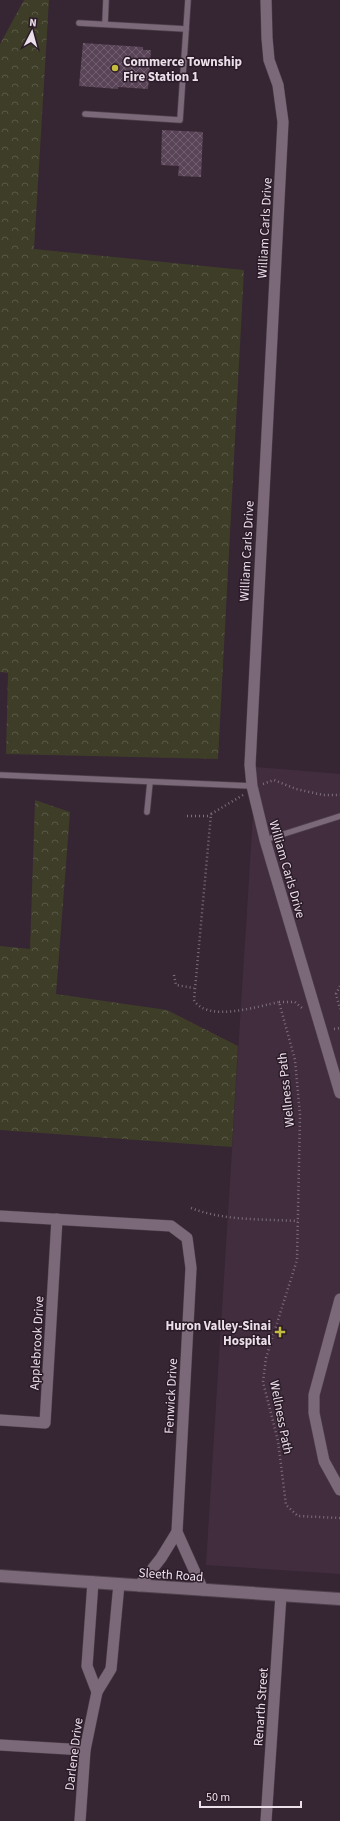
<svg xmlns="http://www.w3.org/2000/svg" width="340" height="1821" viewBox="0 0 340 1821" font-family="'Source Sans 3',sans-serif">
  <defs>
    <pattern id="forest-crowns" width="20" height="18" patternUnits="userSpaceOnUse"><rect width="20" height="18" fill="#3e3d28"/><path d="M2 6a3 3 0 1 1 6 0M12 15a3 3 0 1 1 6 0" fill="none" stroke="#5a5947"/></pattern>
    <pattern id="building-cross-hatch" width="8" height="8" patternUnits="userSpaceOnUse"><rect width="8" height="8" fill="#594356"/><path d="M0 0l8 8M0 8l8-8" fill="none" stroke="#715e6e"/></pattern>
  </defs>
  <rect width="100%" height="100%" fill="#362533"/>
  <!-- built -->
  <polygon fill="#422d3f" points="256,767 340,774 340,1574 206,1565"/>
  <!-- forest -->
  <g fill="url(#forest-crowns)">
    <polygon points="24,0 49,0 34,249 244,270 218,759 6,754 8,673 0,672 0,44"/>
    <polygon points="35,800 70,812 56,994 167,1010 238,1046 232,1147 0,1130 0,946 30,949"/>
  </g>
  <!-- building -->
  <g fill="url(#building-cross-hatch)">
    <polygon points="83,43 143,47 143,50 151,50 148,89 118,87 118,89 79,86"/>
    <polygon points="162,130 203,132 201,177 178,176 179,166 161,165"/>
  </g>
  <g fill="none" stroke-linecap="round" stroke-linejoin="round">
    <defs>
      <g id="lane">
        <polyline points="79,23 186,29"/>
        <polyline points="105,24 106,0"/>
        <polyline points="85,114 180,120 188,0"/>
        <polyline points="0,775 252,786"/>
        <polyline points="147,812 150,782"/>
        <polyline points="265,840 340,816"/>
      </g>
      <g id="street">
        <polyline points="266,0 267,38 269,60 278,85 283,122 250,765 252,786 265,840 340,1093"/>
        <polyline points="0,1216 171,1226 187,1238 191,1268 177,1532 203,1590"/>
        <polyline points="340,1299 314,1395 314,1413 324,1461 340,1490"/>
        <polyline points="0,1420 45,1423 57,1219"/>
        <polyline points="93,1582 87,1666 97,1692"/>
        <polyline points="139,1586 161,1558 177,1532"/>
        <polyline points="0,1745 85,1750"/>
        <polyline points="80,1821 85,1750 97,1692 111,1669 119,1584"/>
        <polyline points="266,1821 281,1595"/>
      </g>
      <polyline id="secondary" points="0,1576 340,1599"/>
    </defs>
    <!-- lane casing -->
    <use href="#lane" stroke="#4e404c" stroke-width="7"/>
    <!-- street casing -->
    <use href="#street" stroke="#4e404c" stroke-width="12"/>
    <!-- secondary casing -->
    <use href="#secondary" stroke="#4e404c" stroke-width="14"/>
    <!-- path -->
    <g stroke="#7e6f7c" stroke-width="2.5" stroke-dasharray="1 3" stroke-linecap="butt">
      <polyline points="263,784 274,780 296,789 323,795 340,795"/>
      <path d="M243,795L211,814L194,1000C207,1023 259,1006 279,1002L295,1060L300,1115L297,1260L266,1358L263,1382L278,1441L286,1505L298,1516L340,1518"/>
      <polyline points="187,816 208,816 211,814"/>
      <polyline points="174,975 176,985 194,988"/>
      <polyline points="340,986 336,994 340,1009"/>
      <polyline points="279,1002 295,1002 302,1008"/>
      <polyline points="334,1029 340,1028"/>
      <path d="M191,1208C224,1221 263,1219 298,1221"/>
    </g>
    <!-- lane -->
    <use href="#lane" stroke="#7b6878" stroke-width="5.5"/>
    <!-- street -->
    <use href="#street" stroke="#7b6878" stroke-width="11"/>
    <!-- secondary -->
    <use href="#secondary" stroke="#7b6878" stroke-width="12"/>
  </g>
  <!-- markers -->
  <g fill="#c4bc3e" stroke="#2b1b29" stroke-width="1.5">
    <circle cx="115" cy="68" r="4"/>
    <path d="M278 1326h4v4h4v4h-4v4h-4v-4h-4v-4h4z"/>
  </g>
  <g text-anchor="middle" stroke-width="3" stroke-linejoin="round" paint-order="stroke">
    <!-- poi labels -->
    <g font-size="13" font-weight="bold" fill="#ebdfe9" stroke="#2b1b29" text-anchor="start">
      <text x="123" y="66">Commerce Township<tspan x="123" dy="15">Fire Station 1</tspan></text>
      <text x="271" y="1330" text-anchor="end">Huron Valley-Sinai<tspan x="271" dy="15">Hospital</tspan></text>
    </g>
    <!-- street labels -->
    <g font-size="13" fill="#ebdfe9" stroke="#2b1b29">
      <text transform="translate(264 228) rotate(-87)" y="5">William Carls Drive</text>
      <text transform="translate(246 551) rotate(-87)" y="5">William Carls Drive</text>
      <text transform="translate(288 869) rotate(74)" y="5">William Carls Drive</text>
      <text transform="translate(285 1090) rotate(-96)" y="5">Wellness Path</text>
      <text transform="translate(36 1343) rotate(-87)" y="5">Applebrook Drive</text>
      <text transform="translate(170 1396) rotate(-87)" y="5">Fenwick Drive</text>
      <text transform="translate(282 1417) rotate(79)" y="5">Wellness Path</text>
      <text transform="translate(171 1574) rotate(4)" y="5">Sleeth Road</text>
      <text transform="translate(260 1707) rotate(-86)" y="5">Renarth Street</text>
      <text transform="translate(73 1754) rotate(-83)" y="5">Darlene Drive</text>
    </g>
  </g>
  <!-- north arrow -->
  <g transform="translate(32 32) rotate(6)" stroke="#2b1b29" stroke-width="3" paint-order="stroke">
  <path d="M0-3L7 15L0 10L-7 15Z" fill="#ebdfe9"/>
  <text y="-6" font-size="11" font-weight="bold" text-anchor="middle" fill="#ebdfe9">N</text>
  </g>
  <!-- scale -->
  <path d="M200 1801v6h101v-6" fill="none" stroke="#ebdfe9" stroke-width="2"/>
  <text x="206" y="1801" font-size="12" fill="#ebdfe9" stroke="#2b1b29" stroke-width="3" paint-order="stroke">50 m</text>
</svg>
